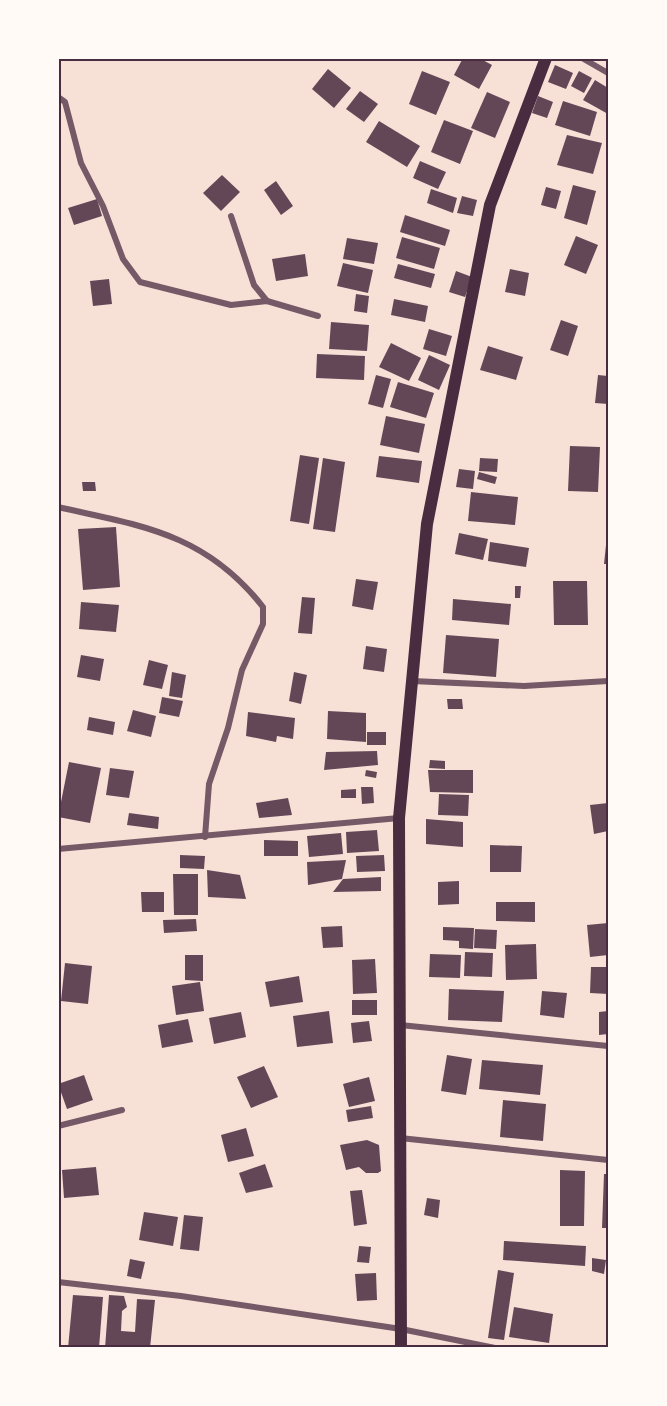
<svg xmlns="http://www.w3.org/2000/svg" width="667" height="1406" viewBox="0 0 667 1406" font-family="'Titillium Web',sans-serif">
  <rect width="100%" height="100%" fill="#f7e1d7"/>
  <!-- building -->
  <g fill="#644757">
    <polygon points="463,58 479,58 492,65 479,89 454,75"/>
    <polygon points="555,65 573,73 566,89 548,82"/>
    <polygon points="328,69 351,88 334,108 312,89"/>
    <polygon points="422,71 450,82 436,115 409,104"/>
    <polygon points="579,71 592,78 584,93 571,86"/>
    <polygon points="595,80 608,88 608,114 583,100"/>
    <polygon points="360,91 378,104 364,122 346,109"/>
    <polygon points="487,92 510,102 495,138 471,128"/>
    <polygon points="538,96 553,102 547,118 532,113"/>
    <polygon points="563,101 597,112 590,136 555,125"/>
    <polygon points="444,120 473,131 460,164 431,152"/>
    <polygon points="379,121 420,146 407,167 366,142"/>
    <polygon points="567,135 602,143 593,174 557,165"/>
    <polygon points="420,161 446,172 438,189 413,178"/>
    <polygon points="222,175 240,192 221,211 203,193"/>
    <polygon points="276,181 293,206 281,215 264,190"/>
    <polygon points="573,185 596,191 587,225 564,218"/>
    <polygon points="546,187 561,191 556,209 541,205"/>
    <polygon points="431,189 457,198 453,213 427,203"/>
    <polygon points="462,196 477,200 473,216 457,213"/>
    <polygon points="97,199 102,216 74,225 68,208"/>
    <polygon points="405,215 450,230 445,246 400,232"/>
    <polygon points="576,236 598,245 586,274 564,265"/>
    <polygon points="402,237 440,248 434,269 396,258"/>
    <polygon points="347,238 378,243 374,264 343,259"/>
    <polygon points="305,254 308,276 276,281 272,259"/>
    <polygon points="343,263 373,270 368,293 337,286"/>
    <polygon points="398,264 435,274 431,288 394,278"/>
    <polygon points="510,269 529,273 525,296 505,292"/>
    <polygon points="456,271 472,277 465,297 449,292"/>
    <polygon points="109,279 112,304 93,306 90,281"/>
    <polygon points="356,294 369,296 367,313 354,311"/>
    <polygon points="394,299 428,306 425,322 391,315"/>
    <polygon points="561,320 578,326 568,356 550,350"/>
    <polygon points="331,322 369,325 367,351 329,349"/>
    <polygon points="429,329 452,336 446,356 423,349"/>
    <polygon points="391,343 421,358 409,381 379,367"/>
    <polygon points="488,346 523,357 516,380 480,370"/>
    <polygon points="317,354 365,356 364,380 316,378"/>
    <polygon points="429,355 450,365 439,390 418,380"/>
    <polygon points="376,375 391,379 383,408 368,404"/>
    <polygon points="598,375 608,376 608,404 595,403"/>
    <polygon points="398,382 434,393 426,418 390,407"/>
    <polygon points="386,416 425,424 419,453 380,445"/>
    <polygon points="570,446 600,447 598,492 568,491"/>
    <polygon points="300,455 319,458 309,524 290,521"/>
    <polygon points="379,456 422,461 419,483 376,477"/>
    <polygon points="323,458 345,462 335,532 313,529"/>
    <polygon points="480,458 498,459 497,472 479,471"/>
    <polygon points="459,469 475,471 473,489 456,487"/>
    <polygon points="479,472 497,477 495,484 477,479"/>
    <polygon points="82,482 95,482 96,491 83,491"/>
    <polygon points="471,492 518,497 515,525 468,521"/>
    <polygon points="116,527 120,587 83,590 78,529"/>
    <polygon points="459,533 488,539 483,560 455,554"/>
    <polygon points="490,542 529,548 526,567 488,561"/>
    <polygon points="606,545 608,545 608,564 604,564"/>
    <polygon points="356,579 378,582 373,610 352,606"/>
    <polygon points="553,581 587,581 588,625 554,625"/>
    <polygon points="515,586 521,586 520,598 515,598"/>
    <polygon points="302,597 315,598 312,634 298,633"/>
    <polygon points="453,599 511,604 509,625 452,620"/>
    <polygon points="81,602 119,605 116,632 79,629"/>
    <polygon points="446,635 499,639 496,677 443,673"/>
    <polygon points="366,646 387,649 384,672 363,669"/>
    <polygon points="81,655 104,659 100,681 77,677"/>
    <polygon points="149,660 168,665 162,689 143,685"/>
    <polygon points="172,672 186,675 182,698 169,696"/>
    <polygon points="294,672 307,675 301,704 289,701"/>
    <polygon points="162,697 183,701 179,717 159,713"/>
    <polygon points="447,699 462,699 463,709 448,709"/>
    <polygon points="133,710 156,716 151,737 127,731"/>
    <polygon points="328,711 366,713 366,742 327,739"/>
    <polygon points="248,712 295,718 293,739 277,736 276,742 246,736"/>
    <polygon points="89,717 115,722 113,735 87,730"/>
    <rect x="367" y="732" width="19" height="13"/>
    <polygon points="377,751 378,765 324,770 326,752"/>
    <polygon points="430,760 445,761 445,769 429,768"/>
    <polygon points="69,762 101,768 90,823 58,817"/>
    <polygon points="110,768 134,771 129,798 106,795"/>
    <polygon points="366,770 377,772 376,778 365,776"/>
    <polygon points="428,770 473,770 473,793 430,792"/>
    <polygon points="361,787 373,787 374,803 362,804"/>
    <polygon points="356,789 356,798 341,798 341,790"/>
    <polygon points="439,794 469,795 468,816 438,815"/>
    <polygon points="288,798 292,815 259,818 256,803"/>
    <polygon points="608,803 608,831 594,834 590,805"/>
    <polygon points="129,813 159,817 158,829 127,825"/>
    <polygon points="426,819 463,822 463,847 426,844"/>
    <polygon points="377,830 379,851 347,853 346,832"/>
    <polygon points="341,833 343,854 309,857 307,836"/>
    <polygon points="264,840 298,841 298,856 264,856"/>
    <polygon points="490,845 522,846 521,872 490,872"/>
    <polygon points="180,855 205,856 204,869 180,868"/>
    <polygon points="384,855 385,871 357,872 356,856"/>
    <polygon points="346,860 342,879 308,885 307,862"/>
    <polygon points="207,870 240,875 246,899 208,897"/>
    <polygon points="173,874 198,874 198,915 174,915"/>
    <polygon points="381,877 381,891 333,892 343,879"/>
    <polygon points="459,881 459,904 438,905 438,882"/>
    <polygon points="141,892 164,892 164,912 142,912"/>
    <polygon points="496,902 535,902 535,922 496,921"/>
    <polygon points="196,919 197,931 164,933 163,920"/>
    <polygon points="608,923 608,955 590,957 587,925"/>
    <polygon points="342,926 343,947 323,948 321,927"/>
    <polygon points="443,927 474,928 473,949 459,948 459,941 443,940"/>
    <polygon points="475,929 497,930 496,949 474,948"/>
    <polygon points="536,944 537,979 506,980 505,945"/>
    <polygon points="465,952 493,953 492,977 464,976"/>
    <polygon points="430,954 461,955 460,978 429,977"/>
    <polygon points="185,955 203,955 203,981 185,980"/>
    <polygon points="375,959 377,993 353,994 352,960"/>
    <polygon points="65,963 92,966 88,1004 61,1001"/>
    <polygon points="591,967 608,967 608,994 590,993"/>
    <polygon points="299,976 303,1002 270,1007 265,982"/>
    <polygon points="200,982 204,1011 176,1015 172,986"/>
    <polygon points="449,989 504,991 502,1022 448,1020"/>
    <polygon points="542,991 567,993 564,1018 540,1015"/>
    <rect x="352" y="1000" width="25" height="15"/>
    <polygon points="329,1011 333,1043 297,1047 293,1016"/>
    <polygon points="608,1011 608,1034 599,1035 599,1012"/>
    <polygon points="241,1012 246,1037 214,1044 209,1018"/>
    <polygon points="188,1019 193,1042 162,1048 158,1025"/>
    <polygon points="369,1021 372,1041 353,1043 351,1023"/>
    <polygon points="447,1055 472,1059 466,1095 441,1091"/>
    <polygon points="482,1060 543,1065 540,1095 479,1089"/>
    <polygon points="264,1066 278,1097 251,1108 237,1077"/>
    <polygon points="84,1075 93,1100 67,1109 58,1084"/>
    <polygon points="369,1077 375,1101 349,1107 343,1084"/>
    <polygon points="503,1100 546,1104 543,1141 500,1137"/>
    <polygon points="371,1106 373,1118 348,1122 346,1110"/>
    <polygon points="246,1128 254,1156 228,1162 221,1135"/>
    <polygon points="367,1140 379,1145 381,1171 378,1173 366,1173 359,1167 346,1170 340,1145"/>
    <polygon points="265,1164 273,1187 246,1193 239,1173"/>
    <polygon points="96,1167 99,1195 64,1198 62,1170"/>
    <polygon points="560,1170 585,1171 584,1226 560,1226"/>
    <polygon points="604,1174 608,1174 608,1228 602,1228"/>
    <polygon points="362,1190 367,1224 354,1226 350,1191"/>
    <polygon points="427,1198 440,1200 438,1218 424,1215"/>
    <polygon points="144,1212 178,1217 173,1246 139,1240"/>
    <polygon points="184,1215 203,1217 199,1251 180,1249"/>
    <polygon points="504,1241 586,1246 585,1266 503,1260"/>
    <polygon points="359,1246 371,1247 369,1263 357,1262"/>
    <polygon points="592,1258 606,1260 604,1274 592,1271"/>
    <polygon points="130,1259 145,1262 141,1279 127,1276"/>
    <polygon points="498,1270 514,1273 504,1340 488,1338"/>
    <polygon points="376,1273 377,1300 357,1301 355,1274"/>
    <polygon points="73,1295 103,1297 99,1348 68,1348"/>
    <polygon points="109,1295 124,1296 127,1307 122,1311 121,1331 135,1332 137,1299 155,1300 150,1348 105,1348"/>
    <polygon points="514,1307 553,1314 549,1343 509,1337"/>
  </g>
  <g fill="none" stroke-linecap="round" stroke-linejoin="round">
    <!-- minor -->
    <g stroke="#755966" stroke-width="6">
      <polyline points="582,58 608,73"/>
      <polyline points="58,97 65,102 81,163 103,206 123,259 140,282 231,305 267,301 318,316"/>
      <polyline points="231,216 254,285 267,301"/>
      <path d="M58,507C143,526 206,534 263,607V624L242,670L228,728L209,784L205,837"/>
      <polyline points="412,681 524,686 608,681"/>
      <polyline points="58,849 399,818"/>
      <polyline points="400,1025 608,1046"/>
      <polyline points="58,1126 122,1110"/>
      <polyline points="400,1138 608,1160"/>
      <polyline points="58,1282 181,1296 401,1329 495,1348"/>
    </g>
    <!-- secondary -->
    <polyline stroke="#4a2c40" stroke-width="12" points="401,1348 399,818 427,524 490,205 546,58"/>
  </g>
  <!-- border -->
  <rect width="667" height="1406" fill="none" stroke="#fffaf5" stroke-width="120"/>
  <rect x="60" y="60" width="547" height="1286" fill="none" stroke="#4a2c40" stroke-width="2"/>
</svg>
